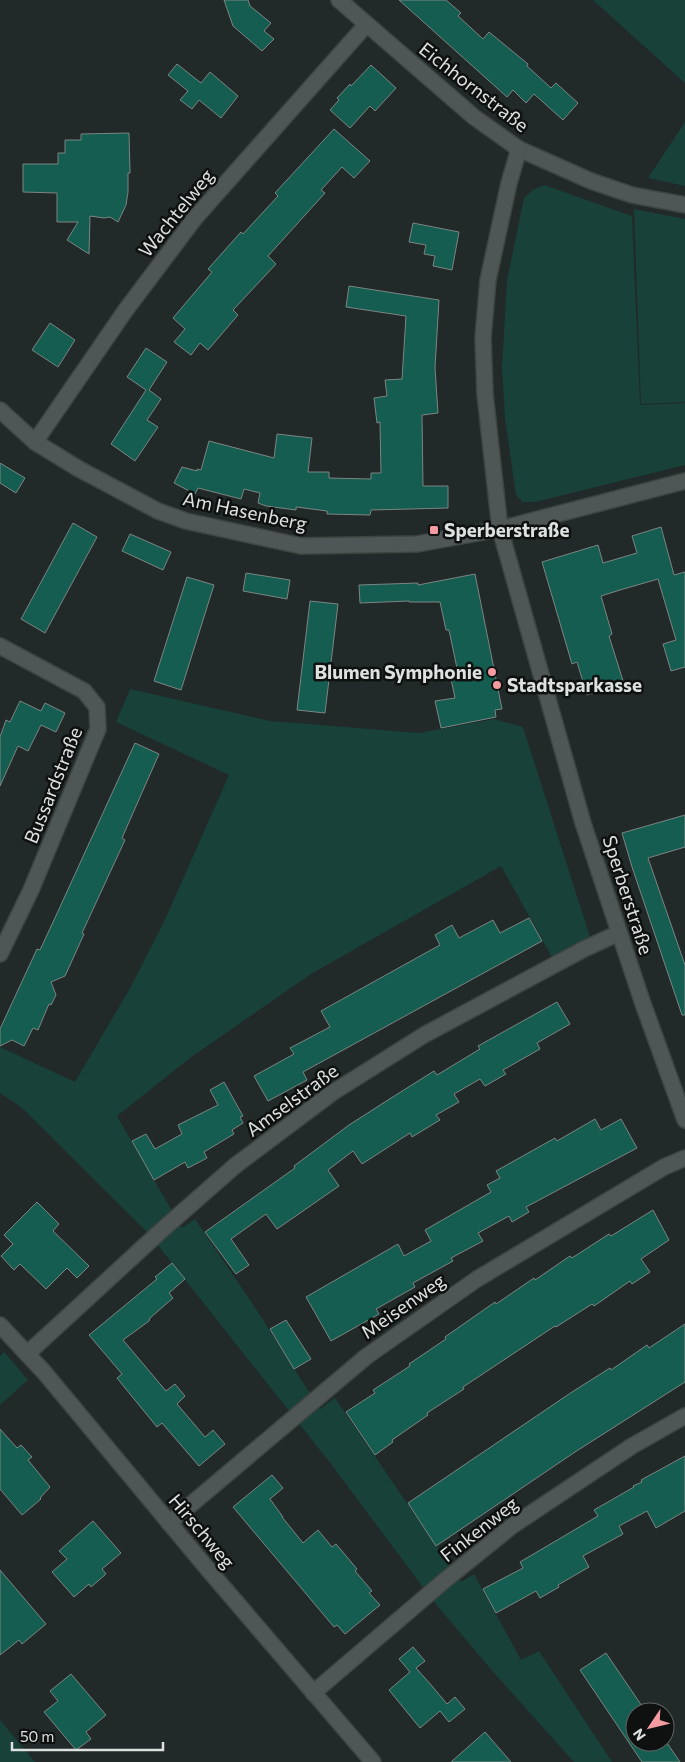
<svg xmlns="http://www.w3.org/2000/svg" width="685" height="1762" viewBox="0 0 685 1762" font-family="Commissioner,sans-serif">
  <rect width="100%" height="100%" fill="#212a28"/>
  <!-- green -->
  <g fill="#184139">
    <polygon points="593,0 685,0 685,83"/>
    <polygon points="685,122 685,186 648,178"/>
    <polygon points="544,185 632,216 640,405 685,403 685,465 535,502 523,502 516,495 505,418 502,367 507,280 524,198 533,190"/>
    <polygon points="634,209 685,219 685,402 641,404"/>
    <polygon points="130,689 270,721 419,733 494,719 523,727 590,937 552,957 501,866 311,974 190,1058 117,1116 182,1228 195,1219 252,1303 320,1409 335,1398 461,1582 474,1574 521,1660 539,1651 612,1762 574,1762 495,1674 434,1602 331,1464 149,1234 21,1107 0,1093 0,1047 75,1082 129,990 163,924 229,775 116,722"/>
    <polygon points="4,1352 28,1380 0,1405 0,1356"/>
    <polygon points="0,1720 35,1762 0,1762"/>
  </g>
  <!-- building -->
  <g fill="#145d50" stroke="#7c8583">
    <polygon points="224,0 248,0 250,6 271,23 264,31 274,39 262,51 233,26"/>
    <polygon points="399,0 446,0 461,13 458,16 483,39 489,32 528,64 527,66 551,88 556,83 578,103 563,120 534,94 526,103 513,90 507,97"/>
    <polygon points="177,64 201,83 210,72 238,96 221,118 199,100 192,109 180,100 188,91 168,75"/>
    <polygon points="371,65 396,88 375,111 370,106 350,128 330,110 339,100 337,98 350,84 351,86"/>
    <polygon points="334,129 370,161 354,178 342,167 321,190 325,193 268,256 276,264 233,310 238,315 208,350 200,343 191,355 174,342 185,329 173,318 212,272 208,269 241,232 243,234 278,196 275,193"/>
    <polygon points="129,133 130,173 128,173 128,192 126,205 118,222 110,217 104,218 90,216 89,254 67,240 78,222 57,222 57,193 23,192 23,164 58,164 58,153 65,153 65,140 81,140 81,134"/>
    <polygon points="413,223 459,232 452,270 433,266 435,256 424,254 426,245 409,242"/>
    <polygon points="349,286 439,300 435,368 438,413 422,415 423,486 448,486 448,508 371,510 370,515 327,514 327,511 296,507 296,510 266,506 258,503 260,493 244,489 241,499 198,488 195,494 174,483 182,467 197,471 197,469 201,470 209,441 274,458 277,434 312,438 308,472 329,472 329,478 371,479 371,473 381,473 380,422 377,423 374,398 387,396 385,380 402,379 406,316 346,307"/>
    <polygon points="50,323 75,340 58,367 32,350"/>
    <polygon points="146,348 167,362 149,390 161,399 147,420 158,427 135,461 111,444 146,390 127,377"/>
    <polygon points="0,463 25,478 16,493 0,483"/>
    <polygon points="73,523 97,537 45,633 21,619"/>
    <polygon points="661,527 674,575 685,572 685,667 671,671 663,644 676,640 658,579 620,590 601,596 612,634 609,636 624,684 587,695 577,662 572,664 542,562 598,545 603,563 637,553 632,536"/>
    <polygon points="130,534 171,552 163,570 122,551"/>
    <polygon points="246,573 290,580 287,599 243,591"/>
    <polygon points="475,574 502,709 495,710 496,717 441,728 435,701 455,698 450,674 458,673 449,630 446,630 440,602 409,602 409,601 360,603 359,585 418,583 418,585"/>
    <polygon points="187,577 214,585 181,690 154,681"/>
    <polygon points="310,601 338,604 325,713 297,710"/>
    <polygon points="20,701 41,711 45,703 65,713 56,732 41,725 28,751 18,746 0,786 0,737 6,720 10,722"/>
    <polygon points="135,743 159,754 122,838 125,840 82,933 84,934 65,976 51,982 56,995 51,1005 49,1004 38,1030 33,1028 24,1046 12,1040 0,1046 0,1029 37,949 40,950 54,920"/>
    <polygon points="685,815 685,847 648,858 685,965 685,1015 682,1015 632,867 622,833"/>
    <polygon points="529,918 542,941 303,1072 307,1080 268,1101 254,1076 294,1054 290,1048 330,1027 321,1011 440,945 435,935 452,925 459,938 493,920 500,933"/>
    <polygon points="557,1002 570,1024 537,1043 540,1049 503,1070 506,1074 485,1086 480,1079 454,1094 459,1102 436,1115 440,1120 412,1137 410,1133 362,1164 353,1151 328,1170 339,1186 277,1229 266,1214 231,1239 249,1265 236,1274 205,1232 295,1168 294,1166 349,1125 388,1100 434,1071 437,1075 480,1049 478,1046"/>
    <polygon points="224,1082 243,1116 240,1117 243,1123 232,1130 234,1134 204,1152 207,1158 188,1168 185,1162 154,1180 132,1141 146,1134 155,1149 182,1134 178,1125 218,1105 210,1090"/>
    <polygon points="595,1119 601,1130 621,1119 637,1148 526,1207 529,1212 512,1222 509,1216 478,1233 483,1241 451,1258 453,1261 413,1283 415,1287 376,1309 379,1314 331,1341 306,1297 398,1244 404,1256 431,1241 425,1230 491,1192 487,1185 500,1178 496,1171 555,1138 557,1141"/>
    <polygon points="37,1202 59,1224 53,1231 89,1266 77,1278 67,1268 46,1289 20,1264 14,1270 1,1256 13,1244 4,1235"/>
    <polygon points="653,1210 669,1240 641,1259 650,1272 632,1284 630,1281 594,1306 592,1304 556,1327 555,1326 463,1387 464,1389 427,1413 428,1415 392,1440 393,1442 375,1455 346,1412 375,1393 373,1390 410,1366 409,1364 446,1339 445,1337 495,1302 496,1304 534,1278 535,1280 570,1256 572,1258 609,1234 611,1236"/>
    <polygon points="172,1263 185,1279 169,1293 173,1298 150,1318 149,1321 123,1340 166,1391 175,1384 185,1396 177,1404 205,1437 213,1430 225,1444 199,1466 162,1423 157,1427 143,1410 117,1378 122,1374 89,1335 157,1279 155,1277"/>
    <polygon points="286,1320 311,1359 294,1369 270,1329"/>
    <polygon points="685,1324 685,1382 575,1452 436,1546 408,1503 572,1392 610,1368 611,1370 647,1345 649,1348"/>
    <polygon points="0,1429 17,1448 21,1445 32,1457 28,1460 50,1487 40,1498 41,1499 22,1515 0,1489"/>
    <polygon points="685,1456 685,1511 656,1528 647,1511 619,1526 623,1534 583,1556 589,1567 558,1585 559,1587 540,1598 536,1591 496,1613 483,1589 523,1568 520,1562 598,1516 594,1510 634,1487 633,1486 642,1482 641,1480"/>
    <polygon points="272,1475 283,1488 270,1499 283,1517 282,1517 303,1543 318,1530 332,1547 336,1544 357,1569 355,1571 372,1591 369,1593 380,1605 345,1634 337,1625 334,1627 233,1507"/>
    <polygon points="93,1521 121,1553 102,1569 106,1574 91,1587 89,1584 74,1597 52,1572 67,1559 59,1551"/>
    <polygon points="0,1570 46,1624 22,1644 19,1640 0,1655"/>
    <polygon points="413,1647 425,1661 416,1668 432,1686 447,1704 455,1697 465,1709 449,1722 440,1711 420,1728 389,1690 410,1672 399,1659"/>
    <polygon points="606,1653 646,1712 635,1712 635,1742 665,1742 665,1740 680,1762 642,1762 580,1670"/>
    <polygon points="71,1674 106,1715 86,1732 91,1739 76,1750 44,1712 58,1701 50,1691"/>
    <polygon points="485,1732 511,1762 451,1762"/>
  </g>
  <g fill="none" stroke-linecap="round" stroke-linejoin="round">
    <defs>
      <g id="street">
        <polyline points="339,0 474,117 519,149 591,181 632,195 685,205"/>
        <polyline points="519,149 509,183 488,280 483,338 485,394 500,529 583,823 642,1001 685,1120"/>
        <polyline points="0,410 35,442 79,469 158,511 186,521 301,546 417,544 500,529 685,481"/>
        <polyline points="35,442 125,311 195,218 366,25"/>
        <polyline points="0,646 84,691 97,707 98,729 31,890 0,954"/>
        <polyline points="0,1325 44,1372 206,1567 373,1762"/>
        <polyline points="27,1354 163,1229 236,1165 332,1093 424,1035 584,949 619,933"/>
        <polyline points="169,1523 367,1356 477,1279 664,1167 685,1158"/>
        <polyline points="313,1693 444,1581 512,1526 632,1446 685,1416"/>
      </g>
    </defs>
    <!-- street casing -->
    <use href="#street" stroke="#3d4442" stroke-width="18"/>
    <!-- street -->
    <use href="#street" stroke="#4e5755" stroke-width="15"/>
  </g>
  <!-- markers -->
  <g fill="#f49aa1" stroke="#0e1110" stroke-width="2">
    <rect x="429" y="525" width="10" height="10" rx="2.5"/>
    <circle cx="492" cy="672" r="5"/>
    <circle cx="497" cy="685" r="5"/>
  </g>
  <g text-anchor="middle" stroke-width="5" stroke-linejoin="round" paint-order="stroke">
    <!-- street labels -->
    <g font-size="19" fill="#dde2e1" stroke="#0e1110">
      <text transform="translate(474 87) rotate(38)" y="7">Eichhornstraße</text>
      <text transform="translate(176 213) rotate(-51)" y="7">Wachtelweg</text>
      <text transform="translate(245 511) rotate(12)" y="7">Am Hasenberg</text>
      <text transform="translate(53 785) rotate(-68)" y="7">Bussardstraße</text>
      <text transform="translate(628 895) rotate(72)" y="7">Sperberstraße</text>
      <text transform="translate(292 1100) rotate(-36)" y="7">Amselstraße</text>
      <text transform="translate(403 1306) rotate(-35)" y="7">Meisenweg</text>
      <text transform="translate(479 1529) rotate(-38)" y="7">Finkenweg</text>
      <text transform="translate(202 1531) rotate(50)" y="7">Hirschweg</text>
    </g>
    <!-- poi labels -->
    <g font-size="19" font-weight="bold" fill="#dde2e1" stroke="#0e1110" text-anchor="start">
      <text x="444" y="537">Sperberstraße</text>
      <text x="482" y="679" text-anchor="end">Blumen Symphonie</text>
      <text x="507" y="692">Stadtsparkasse</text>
    </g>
  </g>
  <!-- north arrow -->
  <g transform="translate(650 1727) rotate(235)"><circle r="24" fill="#0e1110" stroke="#616564"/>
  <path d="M0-4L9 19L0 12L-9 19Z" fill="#f49aa1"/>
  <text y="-8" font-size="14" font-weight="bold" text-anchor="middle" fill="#dde2e1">N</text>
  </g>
  <!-- scale -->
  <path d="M12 1742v8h151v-8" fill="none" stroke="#dde2e1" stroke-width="2.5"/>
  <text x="20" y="1742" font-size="15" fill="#dde2e1" stroke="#0e1110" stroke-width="4" paint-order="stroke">50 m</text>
</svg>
